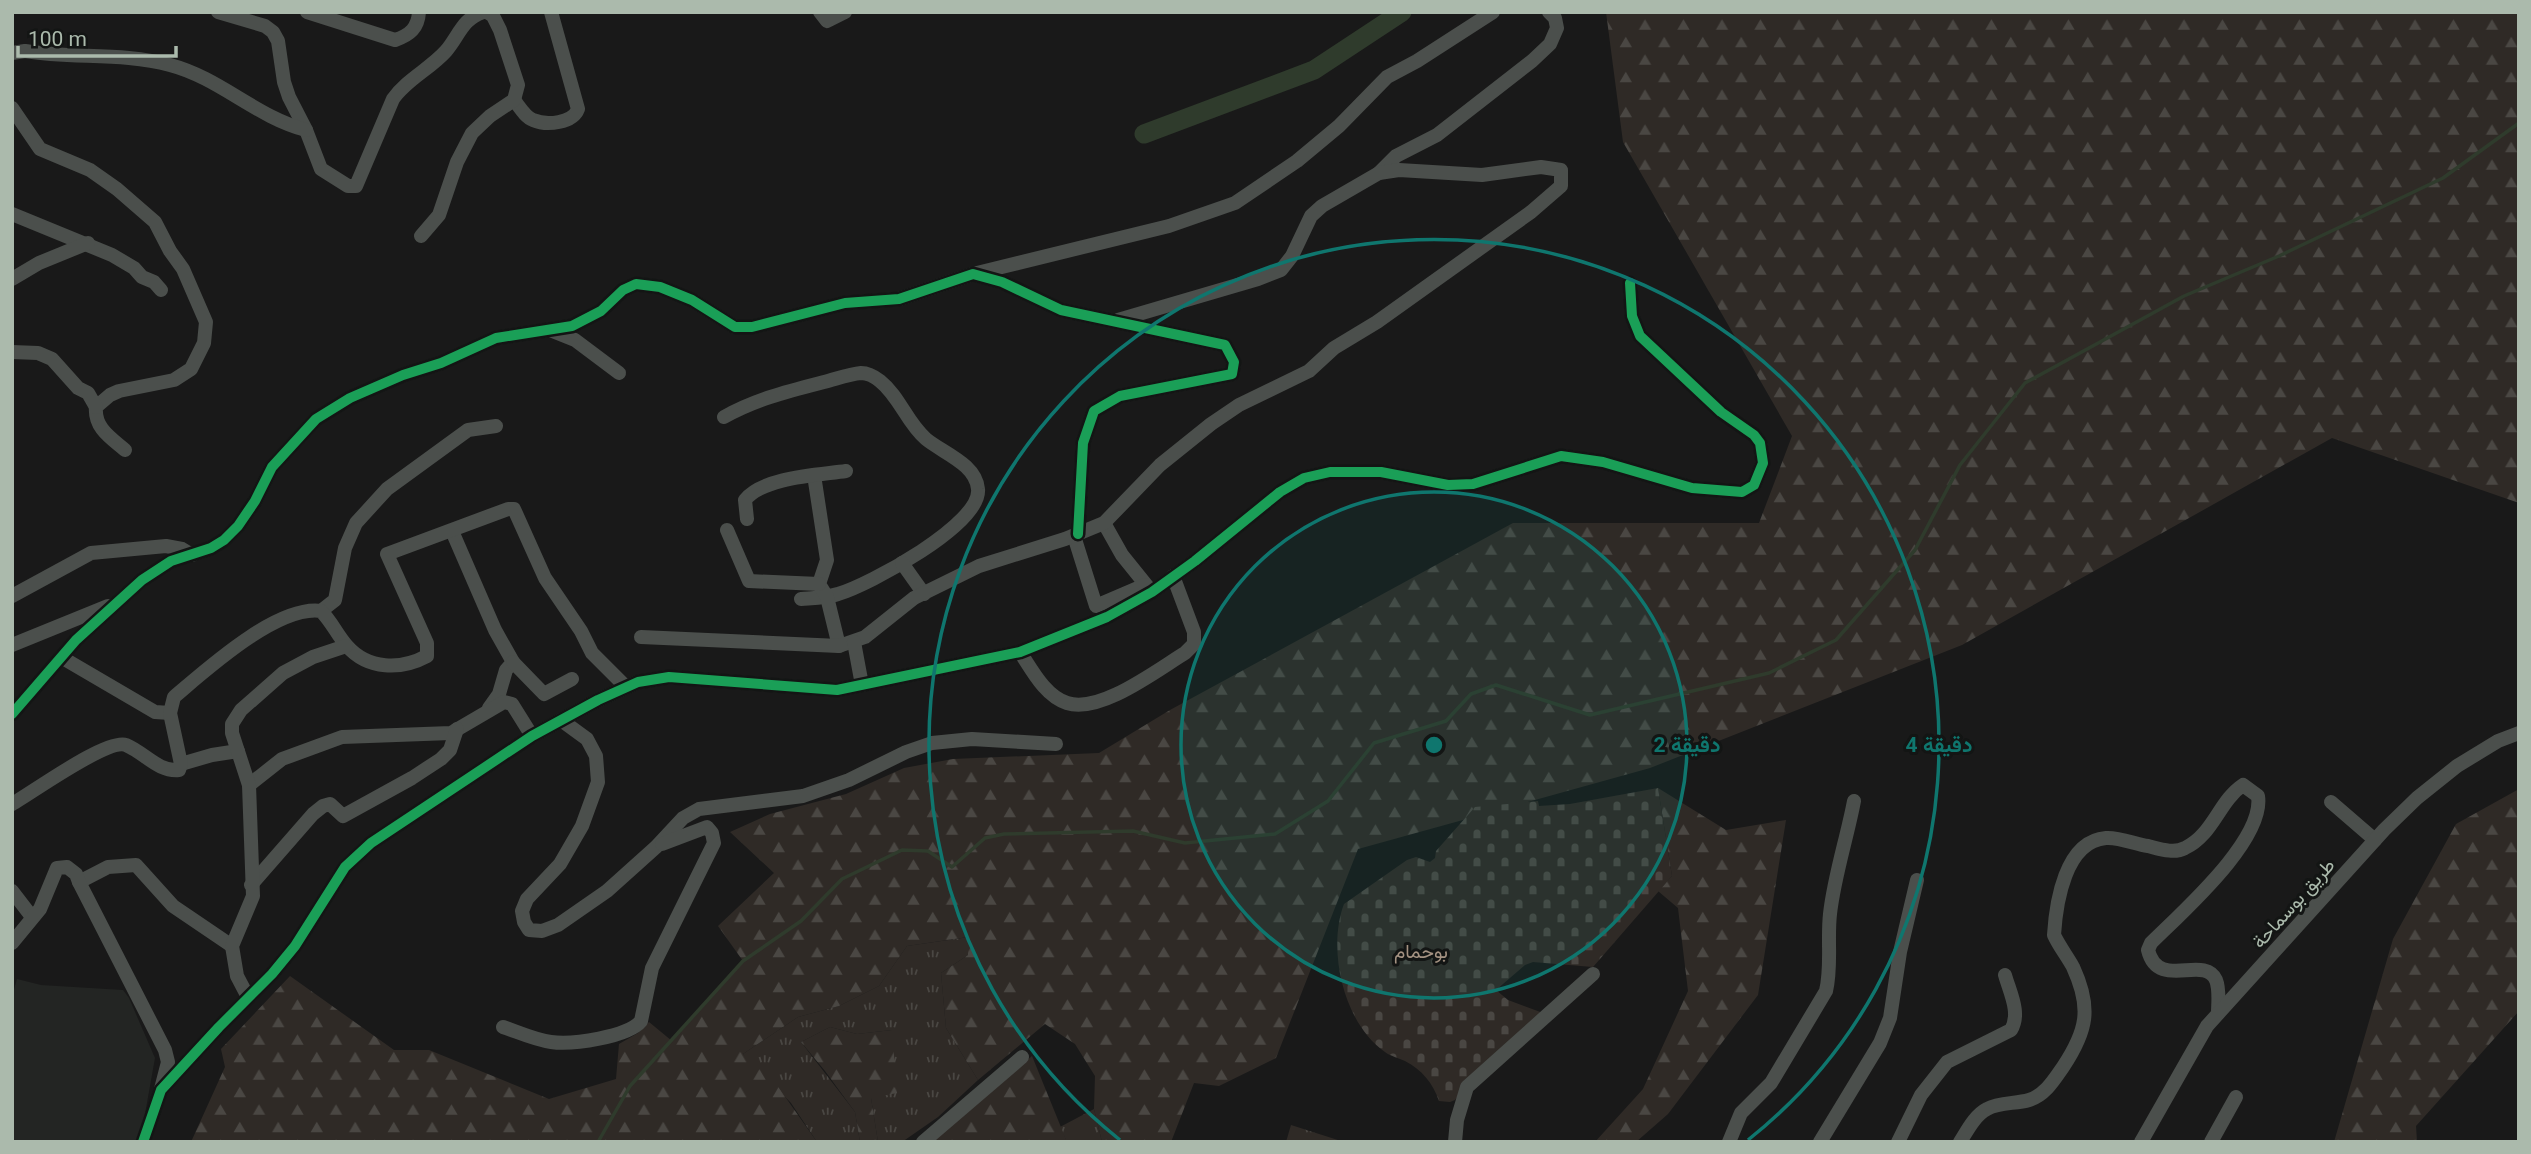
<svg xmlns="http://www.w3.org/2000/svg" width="2531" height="1154" viewBox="0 0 2531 1154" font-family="Roboto,Vazirmatn,sans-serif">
  <defs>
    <pattern id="grass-tufts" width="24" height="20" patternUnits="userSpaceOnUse" patternTransform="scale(1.75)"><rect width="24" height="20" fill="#2f2a26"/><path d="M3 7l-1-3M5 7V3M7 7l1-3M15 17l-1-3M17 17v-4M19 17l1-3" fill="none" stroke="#4a4743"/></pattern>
    <pattern id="forest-firs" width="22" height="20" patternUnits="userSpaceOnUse" patternTransform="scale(1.75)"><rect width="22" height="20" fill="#2f2a26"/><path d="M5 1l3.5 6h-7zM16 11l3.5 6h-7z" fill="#4a4743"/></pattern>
    <pattern id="cemetery-stones" width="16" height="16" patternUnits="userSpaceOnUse" patternTransform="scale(1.75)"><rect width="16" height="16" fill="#2f2a26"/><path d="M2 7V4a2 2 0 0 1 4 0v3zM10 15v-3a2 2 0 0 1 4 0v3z" fill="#4a4743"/></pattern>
  </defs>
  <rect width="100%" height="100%" fill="#191919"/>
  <!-- built -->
  <polygon fill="#232523" points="17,979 41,985 123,990 129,998 155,1058 140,1142 12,1142 12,996"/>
  <!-- grass -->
  <g fill="url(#grass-tufts)">
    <polygon points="969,937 968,955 941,973 946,1028 978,1080 938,1117 902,1142 878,1142 871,1098 892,1030 857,1034 830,1027 801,1042 855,1112 860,1142 817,1142 791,1103 743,1054 798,1017 839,1006 879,986 907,946"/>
    <polygon points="1094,1109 1102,1142 1067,1142 1060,1127"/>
    <polygon points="1291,1125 1344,1142 1286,1142"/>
  </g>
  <!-- forest -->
  <g fill="url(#forest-firs)">
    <polygon points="1606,12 2519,12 2519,503 2332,438 1962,645 1650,768 1358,849 1276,1058 1219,1086 1194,1083 1171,1142 1102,1142 1094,1109 1095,1076 1075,1044 1045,1024 978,1080 946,1028 941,973 968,955 968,937 907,946 879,986 839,1006 798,1017 743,1054 767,1071 817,1142 191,1142 225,1067 221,1049 290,976 394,1050 429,1050 549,1099 616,1079 619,1044 638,1033 649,1022 672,1041 743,961 718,926 774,873 730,832 770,814 846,794 904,768 953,759 1099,753 1170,710 1513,523 1759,523 1792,436 1623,142"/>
    <polygon points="1658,788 1726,830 1786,820 1758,995 1668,1114 1636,1142 1595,1142 1643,1089 1688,991 1678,908 1658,891 1672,876"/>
    <polygon points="2519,789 2519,1011 2416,1126 2417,1142 2334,1142 2393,939 2456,824"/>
    <polygon points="830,1027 857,1034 892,1030 897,1093 871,1098 878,1142 860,1142 855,1112 825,1071 801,1042"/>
    <polygon points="1032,1056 1067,1142 932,1142"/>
  </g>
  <!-- cemetery -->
  <path fill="url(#cemetery-stones)" d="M1658,788L1672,876L1593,967L1533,962L1525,965L1496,990L1508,1000L1543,1013L1473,1076L1455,1100L1450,1102L1439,1101C1433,1083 1422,1070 1405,1061C1399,1058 1390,1056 1385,1052C1343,1023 1327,949 1344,904L1407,860L1416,857L1430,862L1435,858L1436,851L1475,807L1538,801L1539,806L1570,804Z"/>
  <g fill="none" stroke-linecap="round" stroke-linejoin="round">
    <!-- stream -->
    <polyline stroke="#2f3b2c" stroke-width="3.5" points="598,1142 630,1086 743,961 801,921 842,879 902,850 928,851 952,867 985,838 1004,834 1133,831 1185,843 1275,834 1328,801 1374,743 1446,721 1471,694 1496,685 1590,715 1769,673 1836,640 1915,550 1960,465 2025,383 2184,296 2279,256 2443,178 2519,123"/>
    <!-- river -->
    <polyline stroke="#2f3b2c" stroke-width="19" points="1144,134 1314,70 1402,12"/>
    <!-- minor -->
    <g stroke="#4b4f4c" stroke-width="14">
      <path d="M218,12L265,26L273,32L278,41L284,82L289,97L306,130L321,169L348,186H356L393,99C407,79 430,69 446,51C459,36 462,19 483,12"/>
      <path d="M307,12L395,40C410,35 418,28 419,12"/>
      <polyline points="820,12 827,21 845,12"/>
      <path d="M12,53L25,51C72,59 123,52 170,65C220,78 256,117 306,130"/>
      <path d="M514,100C519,106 525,117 533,120C547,126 573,123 578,109L551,12"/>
      <path d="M12,108L40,149L90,170L117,189L155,222L170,251L183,269L206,322L204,343L191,369L174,380L119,391L110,395L96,407C94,428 111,438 125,450"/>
      <polyline points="1379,173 1396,156 1437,135 1532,61 1550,44 1557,28 1555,18 1549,12"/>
      <polyline points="12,214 112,255 134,268 142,277 154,282 161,290"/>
      <polyline points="421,236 439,215 457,162 472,133 490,116 514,100 518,85 500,30 493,16 487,12"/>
      <polyline points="977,273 1169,226 1235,203 1297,161 1339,126 1387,77 1417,61 1493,12"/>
      <polyline points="12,279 39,263 88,243"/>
      <polyline points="550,330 575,340 619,373"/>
      <polyline points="12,352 38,353 52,359 78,388 88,393 96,407"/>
      <path d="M724,417C756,399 789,391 824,382C836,379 849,374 861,373C868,373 875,377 880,381C900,397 907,423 926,439C943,453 976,464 978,489C982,524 869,585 838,594C826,598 814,598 801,599"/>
      <polyline points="814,475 827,560 819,584 827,597 839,646"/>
      <path d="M747,519L745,500C763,477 819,475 846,471"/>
      <polyline points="1104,523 1122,555 1151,591"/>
      <polyline points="727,530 749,581 819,584"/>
      <polyline points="452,531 495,630 513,662 506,670 499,694 489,708"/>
      <polyline points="1074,536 1096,606 1145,585"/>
      <polyline points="902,563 924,594"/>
      <polyline points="12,596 91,553 166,546 182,549 192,555"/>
      <polyline points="321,611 335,600 345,548 356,523 387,489 468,430 496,426"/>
      <polyline points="641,637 839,646 865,637 914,598 979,566 1065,539 1104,523 1160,465 1211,424 1239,405 1309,371 1334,348 1377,322 1531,212 1561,186 1561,170 1541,167 1482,175 1399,170 1379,173 1322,206 1311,216 1292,256 1281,270 1258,279 1118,320"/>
      <polyline points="854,642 862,685"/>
      <polyline points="12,645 108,606"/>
      <path d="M1020,652C1032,670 1045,696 1067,703C1100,714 1157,670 1185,653L1194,644V632L1173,576"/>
      <polyline points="61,657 155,712 170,713"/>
      <polyline points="513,662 544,694 572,679"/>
      <polyline points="12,714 76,640 142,580 171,561 211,548 224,540 238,526 255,501 272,467 316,419 350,398 403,375 441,363 496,338 572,326 601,311 623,290 636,284 660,287 692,300 735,327 752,327 845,303 899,299 973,274 1002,282 1061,310 1225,345 1234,362 1232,374 1120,396 1094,411 1083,443 1078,534"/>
      <polyline points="561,720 587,739 596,756 598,782 582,826 560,864 527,899 522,911 524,922 529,930 542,931 558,925 607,891 656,847 683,818 699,809 803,796 849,780 906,752 932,743 972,739 1056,744"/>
      <polyline points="181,764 212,755 238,751"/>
      <polyline points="249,785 282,759 342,737 451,733 504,702 512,704 532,736"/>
      <polyline points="2331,802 2375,840"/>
      <path d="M12,804C32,793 107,738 126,745C145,753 158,772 179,770L181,764L170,713L174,697C206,670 277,605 321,611C332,622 337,635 347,646C368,670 401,670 427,656V643L387,554L508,509H514L545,578L581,631L592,653L626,687"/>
      <polyline points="79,882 108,867 136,865 173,906 232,946"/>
      <polyline points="251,885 313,814 323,806 330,804 343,816 412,778 441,759 450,750 457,729"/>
      <polyline points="12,891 32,917"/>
      <polyline points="12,943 40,909 57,868 67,867 76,874 79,882 165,1050 168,1062 161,1089"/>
      <polyline points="248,997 237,976 232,946 253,896 249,785 232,733 232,724 241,710 283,673 313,657 346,646"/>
      <path d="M503,1027C518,1032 535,1040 551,1042C572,1045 628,1037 641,1021L652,968L714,843L712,833L707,827L662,844"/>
      <polyline points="143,1142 161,1090 219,1027 272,974 295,946 345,867 371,843 532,736 598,700 638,682 669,677 837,690 1020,652 1107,617 1152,592 1195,561 1280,492 1304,478 1330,472 1381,472 1448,485 1473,484 1561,456 1603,462 1692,488 1742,492 1754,485 1763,463 1760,443 1754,435 1721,412 1640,336 1632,316 1630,283"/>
      <polyline points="923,1142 1022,1057"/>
      <polyline points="1455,1142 1457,1120 1467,1087 1593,974"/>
      <path d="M1729,1142L1741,1113L1771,1083L1826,991C1832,966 1827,940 1830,914C1834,877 1847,838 1854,801"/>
      <polyline points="1820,1142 1880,1043 1890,1018 1900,952 1917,880"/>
      <path d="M1898,1142L1921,1095L1947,1062L2011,1030C2021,1013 2010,993 2005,975"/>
      <path d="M1960,1142C1967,1131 1975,1115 1987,1109C1999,1102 2016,1104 2029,1100C2045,1095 2054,1080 2063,1067C2087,1031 2092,1008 2073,967C2067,956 2059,946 2054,935C2056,903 2065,841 2106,838C2119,837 2135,844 2148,846C2160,849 2174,854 2185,848C2213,835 2219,801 2243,785L2258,796C2265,840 2181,913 2151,943L2148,950C2158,991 2204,954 2216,980C2220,990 2218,1003 2218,1013"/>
      <polyline points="2141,1142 2207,1026 2384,830 2417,798 2457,766 2498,741 2519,733"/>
      <polyline points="2211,1142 2236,1097"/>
    </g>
    <defs>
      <g id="cycleway">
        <polyline points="12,714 76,640 142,580 171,561 211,548 224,540 238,526 255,501 272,467 316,419 350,398 403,375 441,363 496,338 572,326 601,311 623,290 636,284 660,287 692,300 735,327 752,327 845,303 899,299 973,274 1002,282 1061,310 1225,345 1234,362 1232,374 1120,396 1094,411 1083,443 1078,534"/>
        <polyline points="143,1142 161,1090 219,1027 272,974 295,946 345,867 371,843 532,736 598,700 638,682 669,677 837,690 1020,652 1107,617 1152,592 1195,561 1280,492 1304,478 1330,472 1381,472 1448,485 1473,484 1561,456 1603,462 1692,488 1742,492 1754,485 1763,463 1760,443 1754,435 1721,412 1640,336 1632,316 1630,283"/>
      </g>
    </defs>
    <!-- cycleway casing -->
    <use href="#cycleway" stroke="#131514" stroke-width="15"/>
    <!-- cycleway -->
    <use href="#cycleway" stroke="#1a9f57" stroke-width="10"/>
  </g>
  <!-- distance rings -->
  <circle cx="1434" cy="745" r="253" fill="#0f766e" fill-opacity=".12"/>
  <g fill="none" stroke="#0f766e" stroke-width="3.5">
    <circle cx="1434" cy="745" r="253"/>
    <path d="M1120 1140A505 505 0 1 1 1748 1140"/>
  </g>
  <g text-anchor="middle" stroke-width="6" stroke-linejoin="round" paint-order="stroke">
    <!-- street labels -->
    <g font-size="19" fill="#abbaac" stroke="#131514">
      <text transform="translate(2293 903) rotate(-48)" y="7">طريق بوسماحة</text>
    </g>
    <!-- park labels -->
    <g font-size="19" fill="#a49282" stroke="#131514">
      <text x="1421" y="958">بوحمام</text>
    </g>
  </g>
  <circle cx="1434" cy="745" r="10" fill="#0f766e" stroke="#131514" stroke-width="3.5"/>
  <g font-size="21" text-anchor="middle" font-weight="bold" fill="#0f766e" stroke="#131514" stroke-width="6" stroke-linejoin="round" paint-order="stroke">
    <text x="1687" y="752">2 دقيقة</text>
    <text x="1939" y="752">4 دقيقة</text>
  </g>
  <!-- border -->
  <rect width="2531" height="1154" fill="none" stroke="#abbaac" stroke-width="28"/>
  <!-- scale -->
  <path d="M18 46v10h158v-10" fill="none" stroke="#abbaac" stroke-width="3.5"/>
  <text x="28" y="46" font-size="21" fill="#abbaac" stroke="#131514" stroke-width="5" paint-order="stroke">100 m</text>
</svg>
